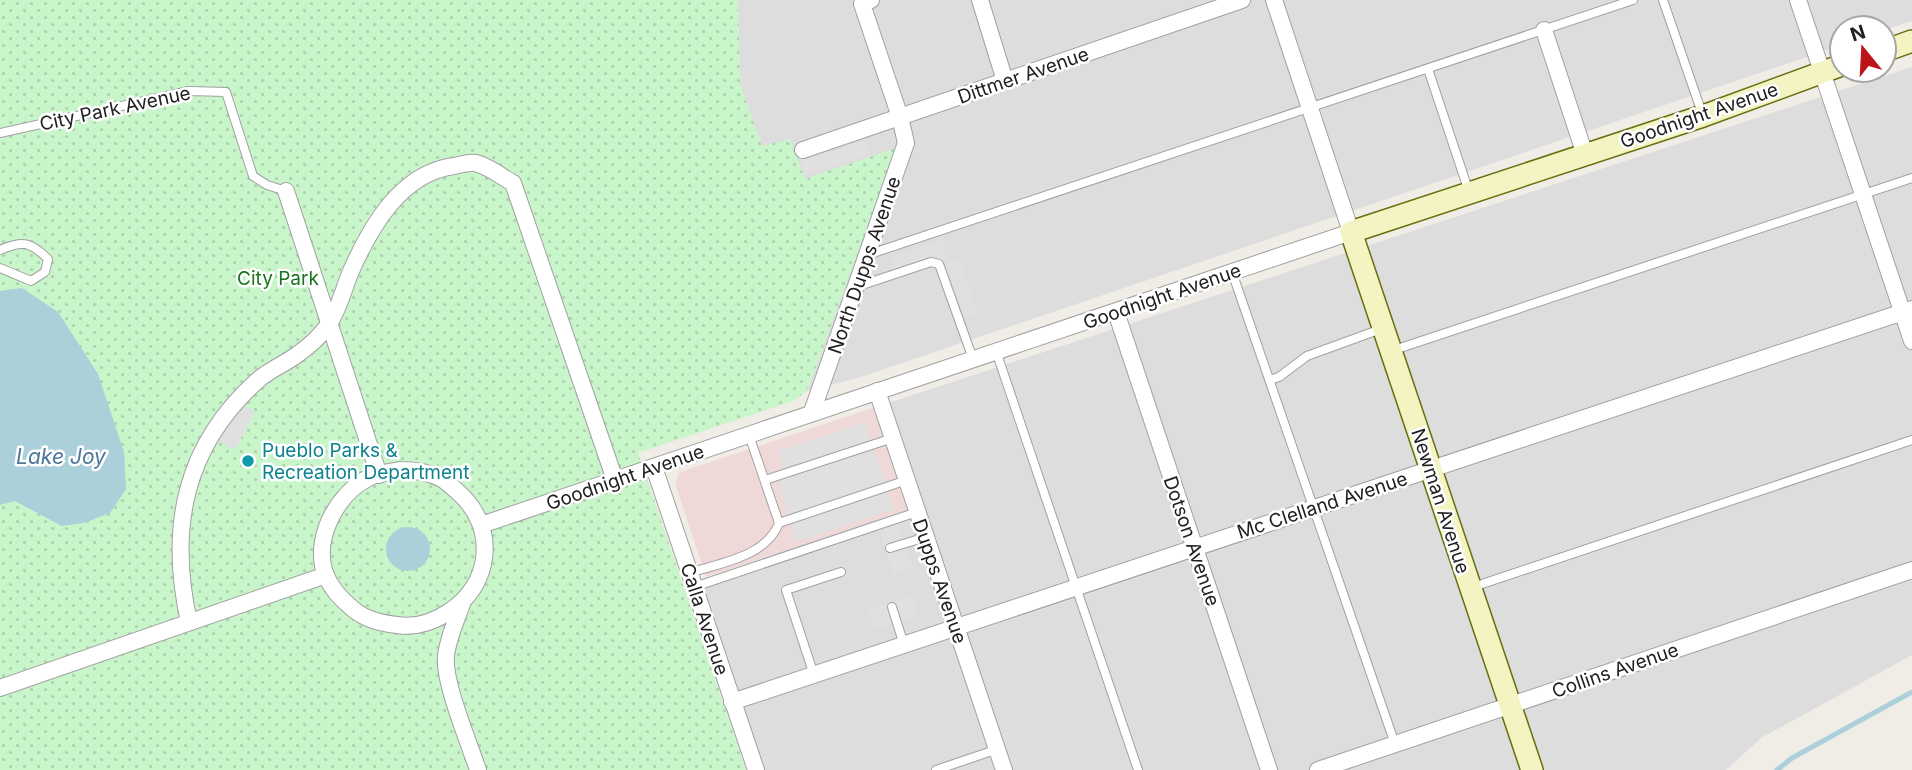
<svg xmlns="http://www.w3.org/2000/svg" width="1912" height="770" viewBox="0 0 1912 770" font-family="Inter,sans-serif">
  <defs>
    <pattern id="park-dots" width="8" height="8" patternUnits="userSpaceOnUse" patternTransform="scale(1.75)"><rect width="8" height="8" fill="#c9f5cb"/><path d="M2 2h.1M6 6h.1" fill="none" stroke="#acd2ae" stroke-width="1.8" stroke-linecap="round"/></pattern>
  </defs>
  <rect width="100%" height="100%" fill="#f0ede7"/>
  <!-- residential -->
  <g fill="#dedddd">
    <polygon points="738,0 1912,0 1912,21 1884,30 1884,28 1842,28 1842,45 861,377 807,391 895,149 805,179 762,147 740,84"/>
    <polygon points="1912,67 1912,655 1761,738 1726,770 747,770 684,586 908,511 873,408"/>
  </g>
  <!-- commercial -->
  <polygon fill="#eed9d8" points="873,408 908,511 706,577 675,483 680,472"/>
  <!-- park -->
  <polygon fill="url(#park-dots)" points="0,0 738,0 740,84 762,146 790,139 805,179 896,148 807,391 793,401 638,453 746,770 0,770"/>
  <!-- parking -->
  <g fill="#e0e0e0">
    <polygon points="865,141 870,154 805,175 801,162"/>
    <polygon points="947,239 943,250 946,258 958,261 962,266 979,319 963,315 946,264 935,256 890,270 893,256"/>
    <polygon points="236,401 255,412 235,450 210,437"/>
    <polygon points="864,423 894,509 796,542 779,486 782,464 778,451"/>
    <polygon points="898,523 913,567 893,574 879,529"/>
    <polygon points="911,595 918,615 875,630 868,610"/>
  </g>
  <!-- water -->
  <g fill="#acd0d9">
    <polygon points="22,288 58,312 98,374 124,452 126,489 110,513 84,523 62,526 15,501 0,505 0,291"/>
    <circle cx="408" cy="549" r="22"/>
  </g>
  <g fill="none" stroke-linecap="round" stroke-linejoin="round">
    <!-- stream -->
    <polyline stroke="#acd0d9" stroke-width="5" points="1777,770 1792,758 1912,692"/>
    <defs>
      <g id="lane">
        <polyline points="1663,0 1703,116"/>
        <polyline points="1428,69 1469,192"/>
        <polyline points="0,133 189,91 226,92 253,176 267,185 286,191"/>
        <path d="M0,250C23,240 31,242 48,259L45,272L31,281L0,268"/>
        <polyline points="867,255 1633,0"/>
        <polyline points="1232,272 1395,744"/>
        <polyline points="856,287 931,262 939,264 973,359"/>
        <polyline points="1394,350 1912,178"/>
        <polyline points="996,351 1138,770"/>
        <polyline points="1270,380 1279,377 1307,356 1381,329"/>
        <polyline points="765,480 893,438"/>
        <polyline points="779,523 907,480"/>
        <polyline points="890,548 926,537"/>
        <path d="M689,573C720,563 766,557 779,523L749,435"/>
        <polyline points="694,587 917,512"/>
        <polyline points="1473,587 1912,440"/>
        <polyline points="892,607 904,645"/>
        <polyline points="814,675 786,590 841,572"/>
        <polyline points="936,770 998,749"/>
      </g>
      <g id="street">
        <polyline points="980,0 1005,81"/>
        <polyline points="1798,0 1912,341"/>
        <polyline points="1544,30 1585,155"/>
        <polyline points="803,150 1242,0"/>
        <polyline points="286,191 379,475"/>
        <polyline points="1116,312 1269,770"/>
        <polyline points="877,391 1004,770"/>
        <polyline points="812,412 906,143 900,117 862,4 871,0"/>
        <polyline points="654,467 756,770"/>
        <path d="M400,470C414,470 429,472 442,479C447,482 453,488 458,492C498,527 492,586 447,613C431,623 415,628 397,625C381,623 366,620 353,609C342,600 332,590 326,576C312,540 336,494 370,477C378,473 391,472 400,470Z"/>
        <polyline points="481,525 1351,232 1274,0"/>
        <path d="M462,604C456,621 448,638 446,656C443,681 469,743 478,770"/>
        <path d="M189,622C168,528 184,446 258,380C269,370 285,364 298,354C308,347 321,335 328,325C339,310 344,287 351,271C371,226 401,173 454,166C460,165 469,162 475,163C487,165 502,177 513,183L615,480"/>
        <polyline points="0,688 326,575"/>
        <polyline points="732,702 1912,309"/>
        <polyline points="1318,770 1912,570"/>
      </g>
      <g id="secondary">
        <polyline points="1884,51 1912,41"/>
        <polyline points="1532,770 1351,232 1703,116 1842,65"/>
      </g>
    </defs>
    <!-- lane casing -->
    <use href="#lane" stroke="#a1a1a1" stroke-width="10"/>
    <!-- street casing -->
    <use href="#street" stroke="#a1a1a1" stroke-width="18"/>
    <!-- secondary casing -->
    <use href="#secondary" stroke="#676e0f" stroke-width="24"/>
    <!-- lane -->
    <use href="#lane" stroke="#fff" stroke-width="8"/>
    <!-- street -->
    <use href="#street" stroke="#fff" stroke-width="16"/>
    <!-- secondary -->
    <use href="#secondary" stroke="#f3f4c1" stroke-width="21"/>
  </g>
  <!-- markers -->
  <circle fill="#0f9aa8" stroke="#fff" stroke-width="2.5" cx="248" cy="461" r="7"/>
  <g text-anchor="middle" stroke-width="5" stroke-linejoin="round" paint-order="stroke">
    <!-- street labels -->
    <g font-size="19" fill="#202020" stroke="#fff">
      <text transform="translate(1023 75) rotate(-19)" y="7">Dittmer Avenue</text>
      <text transform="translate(115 108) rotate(-12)" y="7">City Park Avenue</text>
      <text transform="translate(1699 115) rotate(-19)" y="7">Goodnight Avenue</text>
      <text transform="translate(864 265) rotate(-71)" y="7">North Dupps Avenue</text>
      <text transform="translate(1162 296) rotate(-19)" y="7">Goodnight Avenue</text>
      <text transform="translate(625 477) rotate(-19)" y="7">Goodnight Avenue</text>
      <text transform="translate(1441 501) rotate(72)" y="7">Newman Avenue</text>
      <text transform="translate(1322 505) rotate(-18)" y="7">Mc Clelland Avenue</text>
      <text transform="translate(1192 541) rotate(71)" y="7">Dotson Avenue</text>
      <text transform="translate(940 581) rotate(71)" y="7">Dupps Avenue</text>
      <text transform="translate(705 619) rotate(72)" y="7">Calla Avenue</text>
      <text transform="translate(1615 670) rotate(-19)" y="7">Collins Avenue</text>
    </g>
    <!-- park labels -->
    <g font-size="19" fill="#16761b" stroke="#fff">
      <text x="278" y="285">City Park</text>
    </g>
    <!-- culture labels -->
    <g font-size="19" fill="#0d838f" stroke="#fff" text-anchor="start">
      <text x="262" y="457">Pueblo Parks &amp;<tspan x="262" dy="22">Recreation Department</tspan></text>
    </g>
    <!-- water labels -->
    <g font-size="21" font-style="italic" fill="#4e7698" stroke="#fff">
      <text x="61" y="464">Lake Joy</text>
    </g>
  </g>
  <!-- north arrow -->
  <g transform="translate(1863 49) rotate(342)"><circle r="33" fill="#ffffff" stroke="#a6a6a6" stroke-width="2"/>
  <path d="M0-5L12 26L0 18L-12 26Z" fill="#bd1319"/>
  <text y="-10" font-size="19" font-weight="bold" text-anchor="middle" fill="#202020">N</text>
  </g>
</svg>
